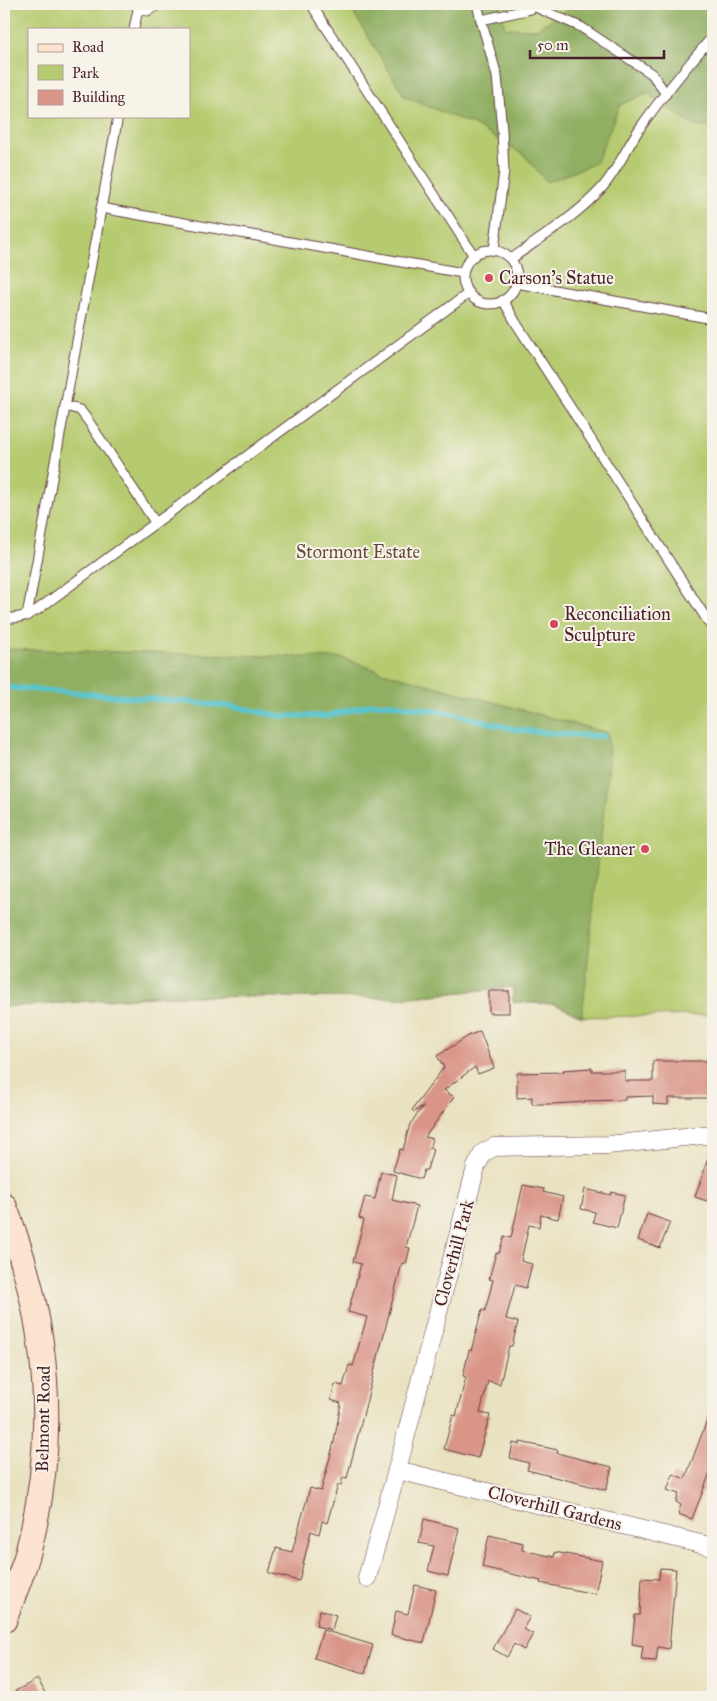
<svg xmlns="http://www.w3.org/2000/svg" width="717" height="1701" viewBox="0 0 717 1701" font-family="'IM FELL Great Primer',serif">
  <rect width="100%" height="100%" fill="#f7f3e8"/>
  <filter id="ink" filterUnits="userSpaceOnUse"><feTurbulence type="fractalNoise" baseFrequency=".02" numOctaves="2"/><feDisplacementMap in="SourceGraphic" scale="10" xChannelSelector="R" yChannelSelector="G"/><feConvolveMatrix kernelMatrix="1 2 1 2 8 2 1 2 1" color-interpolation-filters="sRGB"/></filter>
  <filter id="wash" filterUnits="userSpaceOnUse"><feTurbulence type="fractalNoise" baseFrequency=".0096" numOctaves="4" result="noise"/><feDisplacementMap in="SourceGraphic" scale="20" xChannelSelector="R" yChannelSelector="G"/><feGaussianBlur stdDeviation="1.12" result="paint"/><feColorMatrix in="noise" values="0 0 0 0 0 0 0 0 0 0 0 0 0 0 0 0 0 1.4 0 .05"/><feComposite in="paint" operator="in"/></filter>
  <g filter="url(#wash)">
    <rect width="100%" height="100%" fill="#e9e2c1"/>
    <!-- green -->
    <path fill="#b6cb6f" stroke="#80754d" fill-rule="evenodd" d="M4,4H713V1015L582,1017L555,1004L513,1002V987L401,998L168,996L4,1007ZM29,29H189V116H29Z"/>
    <!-- forest -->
    <g fill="#90af62" stroke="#6d6746">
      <polygon points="348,4 500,4 505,28 536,29 577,4 713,4 713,128 694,126 647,93 620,105 596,163 547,182 524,155 474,125 405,97"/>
      <polygon points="4,649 343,658 382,672 608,733 609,761 582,1017 555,1004 513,1002 513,987 401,998 159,996 4,1007"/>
    </g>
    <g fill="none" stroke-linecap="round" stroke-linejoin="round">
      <!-- stream -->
      <polyline stroke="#57c4cd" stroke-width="5.5" points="4,687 178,701 237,707 279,716 327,716 373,704 391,704 455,714 518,730 572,735 604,736"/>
    </g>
    <g id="blocks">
      <!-- building -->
      <g fill="#d99588">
        <rect x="489" y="991" width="20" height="22"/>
        <polygon points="480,1031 494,1068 478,1074 475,1067 444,1090 454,1097 425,1137 433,1139 430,1148 433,1149 427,1170 424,1170 421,1179 393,1171 400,1149 403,1150 410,1124 424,1105 414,1112 412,1110 444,1067 437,1056 470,1035"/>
        <polygon points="653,1061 708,1061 708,1064 713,1064 713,1098 668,1098 668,1105 653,1104 653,1096 625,1097 625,1100 584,1101 585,1102 553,1104 532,1104 532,1097 517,1098 517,1073 564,1072 563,1070 592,1068 592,1071 625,1071 625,1081 653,1081"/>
        <polygon points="711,1150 713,1151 713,1203 695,1197"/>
        <polygon points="381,1172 397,1175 392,1200 417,1206 406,1247 410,1248 406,1264 402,1263 347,1478 343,1477 341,1485 338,1485 327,1523 322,1521 319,1534 311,1531 299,1581 269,1573 276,1548 292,1552 310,1488 321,1491 334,1442 341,1403 331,1400 335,1384 343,1386 349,1365 353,1366 367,1317 348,1312 361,1264 353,1262 364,1220 359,1218 365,1197 375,1199"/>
        <polygon points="523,1185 544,1189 543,1192 563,1197 558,1219 541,1215 539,1227 529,1225 521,1261 532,1264 526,1288 515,1285 506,1319 518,1322 512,1346 509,1346 500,1384 488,1381 480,1413 490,1415 478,1458 444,1449 453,1415 456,1416 466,1377 463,1376 469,1350 471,1351 482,1310 485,1311 493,1280 489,1279 496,1253 499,1253 504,1236 511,1238"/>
        <polygon points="585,1189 611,1195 611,1192 625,1195 617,1228 593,1222 595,1212 581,1209"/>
        <polygon points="647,1214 670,1222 660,1248 638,1240"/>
        <polygon points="712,1407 713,1407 713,1465 692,1519 678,1514 681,1505 676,1502 679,1494 667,1490 673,1474 685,1479"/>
        <polygon points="520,1442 558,1450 557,1453 612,1467 606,1490 527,1470 529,1463 510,1458 513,1443 520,1445"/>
        <polygon points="424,1519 459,1528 448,1576 428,1571 434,1546 419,1543"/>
        <polygon points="489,1535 523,1543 522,1550 554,1557 555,1552 602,1561 595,1594 540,1583 541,1581 482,1567"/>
        <polygon points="660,1568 676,1569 669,1649 658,1647 656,1661 641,1660 643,1646 632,1644 635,1615 640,1615 642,1578 659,1579"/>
        <polygon points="415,1585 436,1590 424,1643 391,1635 396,1611 408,1614"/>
        <polygon points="515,1609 530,1617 523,1629 533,1634 524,1650 514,1644 507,1657 493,1649"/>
        <polygon points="320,1610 336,1615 332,1630 316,1626"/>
        <polygon points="323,1630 373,1645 365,1673 314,1658"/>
        <polygon points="38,1679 47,1697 4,1697"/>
      </g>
    </g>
  </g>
  <g filter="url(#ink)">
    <use href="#blocks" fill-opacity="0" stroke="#623c42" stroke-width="1"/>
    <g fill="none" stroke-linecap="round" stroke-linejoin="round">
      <defs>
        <g id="lane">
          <polyline points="311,4 474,256"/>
          <polyline points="477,4 481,20 497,76 502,130 504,171 494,250"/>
          <polyline points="533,6 581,27 652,74 666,94"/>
          <polyline points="138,9 147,11 160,4"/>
          <polyline points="481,20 527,10 531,9 534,4"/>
          <polyline points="134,29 139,4"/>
          <polyline points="101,208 463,273"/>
          <circle cx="490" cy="277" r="27"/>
          <path d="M511,259C542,237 575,217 601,189C618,170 627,146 642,125C664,94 688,65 713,36"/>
          <polyline points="516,283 713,319"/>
          <polyline points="503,300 516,323 713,629"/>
          <polyline points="65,406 80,410 89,422 155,522"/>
          <polyline points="27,616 118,116"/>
          <path d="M4,618C17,619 26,616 37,610L469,293"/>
        </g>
        <g id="street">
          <polyline points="397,1470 713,1547"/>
          <polyline points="367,1578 397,1470 476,1167 483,1153 494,1147 608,1145 713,1134"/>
        </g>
        <path id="secondary" d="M4,1206C48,1318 59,1435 28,1552C22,1575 12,1597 4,1620"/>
      </defs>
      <!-- lane casing -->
      <use href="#lane" stroke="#623c42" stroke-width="11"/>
      <!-- street casing -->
      <use href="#street" stroke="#623c42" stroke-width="19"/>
      <!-- secondary casing -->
      <use href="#secondary" stroke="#623c42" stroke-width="27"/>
      <!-- lane -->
      <use href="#lane" stroke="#fff" stroke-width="9"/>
      <!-- street -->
      <use href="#street" stroke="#fff" stroke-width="18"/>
      <!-- secondary -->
      <use href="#secondary" stroke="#fde4d0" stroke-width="25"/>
    </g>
  </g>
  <!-- markers -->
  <g fill="#d1495b" stroke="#f7f3e8" stroke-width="2">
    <circle cx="489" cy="278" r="5"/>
    <circle cx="554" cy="624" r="5"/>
    <circle cx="645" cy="849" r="5"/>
  </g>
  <g text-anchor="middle" stroke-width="4" stroke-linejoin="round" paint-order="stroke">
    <!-- poi labels -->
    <g font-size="18" fill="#4a1f2b" stroke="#f7f3e8" text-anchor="start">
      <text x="499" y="284">Carson's Statue</text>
      <text x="564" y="620">Reconciliation<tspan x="564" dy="21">Sculpture</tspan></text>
      <text x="635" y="855" text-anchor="end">The Gleaner</text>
    </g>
    <!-- park labels -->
    <g font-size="18" fill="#654a3c" stroke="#f7f3e8">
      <text x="358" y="558">Stormont Estate</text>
    </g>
    <!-- street labels -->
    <g font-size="18" fill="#4a1f2b" stroke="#f7f3e8">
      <text transform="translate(454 1253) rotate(-75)" y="6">Cloverhill Park</text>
      <text transform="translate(43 1419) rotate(-89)" y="6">Belmont Road</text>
      <text transform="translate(555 1508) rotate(14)" y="6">Cloverhill Gardens</text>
    </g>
  </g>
  <!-- margin -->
  <rect width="717" height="1701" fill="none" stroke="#f7f3e8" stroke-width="20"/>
  <!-- legend -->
  <rect x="28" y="28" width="162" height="90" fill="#f7f3e8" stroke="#b29e9c"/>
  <rect x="38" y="44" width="25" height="8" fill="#fde4d0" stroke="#b29e9c"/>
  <text x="72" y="52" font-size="15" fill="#4a1f2b">Road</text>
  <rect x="38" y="65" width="25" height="15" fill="#b6cb6f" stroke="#b29e9c"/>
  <text x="72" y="78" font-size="15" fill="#4a1f2b">Park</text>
  <rect x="38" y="90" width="25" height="15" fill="#d99588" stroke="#b29e9c"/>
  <text x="72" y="102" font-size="15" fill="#4a1f2b">Building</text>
  <!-- scale -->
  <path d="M530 50v8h134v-8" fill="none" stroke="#4a1f2b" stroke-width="2.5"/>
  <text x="537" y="50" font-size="15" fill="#4a1f2b" stroke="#f7f3e8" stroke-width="4" paint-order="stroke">50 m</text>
</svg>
